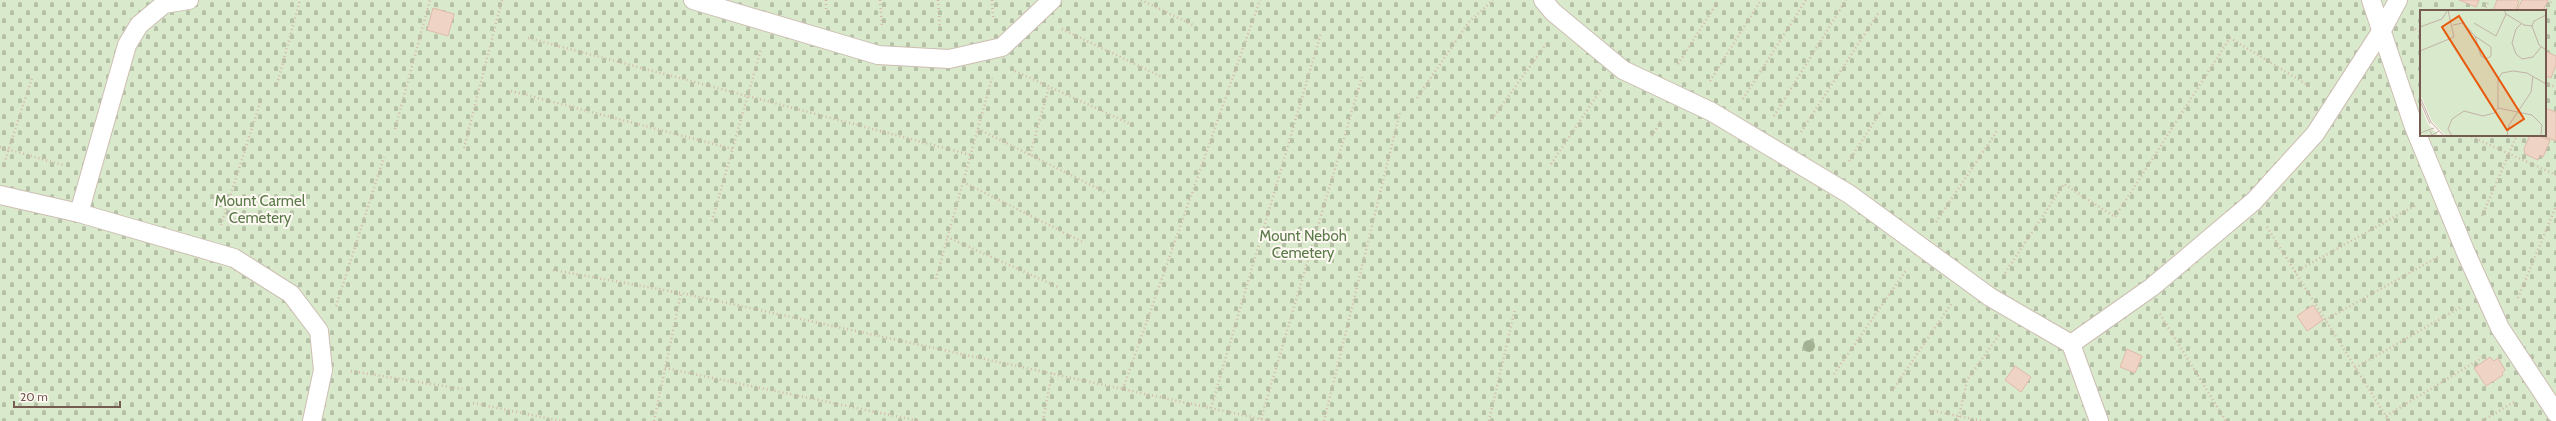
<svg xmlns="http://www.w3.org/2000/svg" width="2556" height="421" viewBox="0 0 2556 421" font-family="Cabin,sans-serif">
  <defs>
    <pattern id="cemetery-stones" width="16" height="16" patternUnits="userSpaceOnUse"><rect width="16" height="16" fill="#d9e9cb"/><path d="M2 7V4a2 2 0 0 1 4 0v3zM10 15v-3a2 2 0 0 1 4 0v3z" fill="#b5c0a7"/></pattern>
  </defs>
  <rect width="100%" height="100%" fill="#fbf5ed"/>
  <!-- cemetery -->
  <path fill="url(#cemetery-stones)" fill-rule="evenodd" d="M0,0H2556V421H0ZM2421,11H2545V135H2421Z"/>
  <!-- building -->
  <g fill="#efd4c6" stroke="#e0baa8">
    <polygon points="2459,0 2479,0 2476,7"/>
    <polygon points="2497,0 2517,0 2519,1 2516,11 2493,11"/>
    <polygon points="2522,0 2548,0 2543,11 2517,11"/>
    <polygon points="433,8 454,14 448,36 427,30"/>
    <polygon points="2545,51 2556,56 2556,65 2551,78 2545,76"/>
    <polygon points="2545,108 2556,112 2556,141 2540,135 2545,135"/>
    <polygon points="2530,135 2537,135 2550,140 2543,157 2540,155 2538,160 2525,154 2524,149"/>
    <polygon points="2313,305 2323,320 2307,331 2297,316"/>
    <polygon points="2127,349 2142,356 2135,373 2120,367"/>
    <polygon points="2490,357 2494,361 2498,358 2505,370 2502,373 2503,375 2486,386 2474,368"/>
    <polygon points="2015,366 2031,377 2021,392 2005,380"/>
  </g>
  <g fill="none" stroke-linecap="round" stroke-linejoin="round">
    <defs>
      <g id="service">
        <polyline points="693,0 878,55 949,59 1002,47 1052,0"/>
        <polyline points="1543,0 1553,12 1623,70 1712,112 1849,194 1990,297 2071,344 2099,421"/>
        <polyline points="2371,0 2414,127 2466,253 2500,328 2556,413"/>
        <polyline points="0,195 79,213 234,258 291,294 319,331 323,370 312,421"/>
        <polyline points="79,213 127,45 139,25 164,4 189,0"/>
        <polyline points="2071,344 2152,287 2254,201 2315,134 2382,30 2398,0"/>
      </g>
    </defs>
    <!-- service casing -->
    <use href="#service" stroke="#cdbdb2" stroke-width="20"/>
    <!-- path -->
    <g stroke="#d4b7a9" stroke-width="2.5" stroke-dasharray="1 3" stroke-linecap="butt">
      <polyline points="826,0 826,11"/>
      <polyline points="880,0 882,27"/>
      <polyline points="938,0 940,30"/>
      <polyline points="992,0 993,17"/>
      <polyline points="1141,0 1193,25"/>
      <polyline points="2484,11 2489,0"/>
      <polyline points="2545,13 2552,0"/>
      <polyline points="1062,29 1162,77"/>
      <polyline points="2415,29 2421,32"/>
      <polyline points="528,38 971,155"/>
      <polyline points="1678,64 1719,0"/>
      <polyline points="1015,71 1135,126"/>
      <polyline points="1710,81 1761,0"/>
      <polyline points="2545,83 2556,87"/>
      <polyline points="277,84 300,0"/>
      <polyline points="511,91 733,149"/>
      <polyline points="1417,98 1469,22 1493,0"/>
      <polyline points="1743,99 1806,0"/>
      <polyline points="1774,116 1846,0"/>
      <polyline points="1492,119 1547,43"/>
      <polyline points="395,129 430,0"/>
      <polyline points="978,129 1105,192"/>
      <polyline points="1801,132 1879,12"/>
      <polyline points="2468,135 2556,175"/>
      <polyline points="1652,136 1662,119"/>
      <polyline points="0,147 63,165"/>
      <polyline points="464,148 502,0"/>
      <polyline points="1030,155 1049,87"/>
      <polyline points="1849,161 1881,111"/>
      <polyline points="1551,164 1602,88"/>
      <polyline points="3,167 32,78"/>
      <polyline points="963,182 1083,242"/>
      <polyline points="2482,216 2517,135"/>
      <polyline points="712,221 761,49"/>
      <polyline points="1936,222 1997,131"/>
      <polyline points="221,225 261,100"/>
      <polyline points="2267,227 2389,421"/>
      <polyline points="947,237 1058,287"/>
      <polyline points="553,270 681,293 1270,421"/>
      <polyline points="2295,272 2416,205"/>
      <polyline points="2005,273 2064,184 2115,217 2230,38 2311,87"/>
      <polyline points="936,279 992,78"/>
      <polyline points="2518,298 2556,206"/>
      <polyline points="336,306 384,157"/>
      <polyline points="2160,314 2226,421"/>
      <polyline points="2325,320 2438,257"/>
      <polyline points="665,368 919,421"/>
      <polyline points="2355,368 2461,307"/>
      <polyline points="351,371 462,389"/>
      <polyline points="1834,374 1907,269"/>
      <polyline points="1123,389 1260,0"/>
      <polyline points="1892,391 1951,304"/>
      <polyline points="473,403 561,421"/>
      <polyline points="1211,408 1321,33"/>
      <polyline points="1929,410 1983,421"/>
      <polyline points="2386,416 2485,356"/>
      <polyline points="1261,419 1362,77"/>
      <polyline points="654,421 681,293"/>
      <polyline points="1043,421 1052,373"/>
      <polyline points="1324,421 1400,112"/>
      <polyline points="1489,421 1515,309"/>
      <polyline points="1958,421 1967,380 1999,335"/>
      <polyline points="2482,421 2514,402"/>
    </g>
    <!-- service -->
    <use href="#service" stroke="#fff" stroke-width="18"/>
  </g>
  <!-- trees -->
  <circle fill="#a3b193" cx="1809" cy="346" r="6"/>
  <g text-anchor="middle" stroke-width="4" stroke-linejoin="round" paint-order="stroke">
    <!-- park labels -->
    <g font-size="15" fill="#5b7a49" stroke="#fef9f3">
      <text x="260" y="206">Mount Carmel<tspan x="260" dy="17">Cemetery</tspan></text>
      <text x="1303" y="241">Mount Neboh<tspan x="1303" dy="17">Cemetery</tspan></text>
    </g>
  </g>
  <!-- overview -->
  <g transform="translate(2420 10)">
    <rect width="126" height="126" fill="#fbf5ed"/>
    <path d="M0,0H126V126H26L12,111L0,84ZM0,94L8,114L19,126H0Z" fill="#d9e9cb"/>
    <path fill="none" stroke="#c2b2a9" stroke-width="1" d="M84,0L86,4L104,15L112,16L119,35L126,40M54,13L76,26L86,4M101,14L96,19L92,33L96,44L102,49L113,47L121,37M33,15L43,13L55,26L61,46L66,49L71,46V37L55,26M112,16L114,11L126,5M0,17L22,9L27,1M0,41L34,27L28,0M0,87L11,112L24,126M0,91L10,114M78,98L112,105L122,115L121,125M10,121L12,125L19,121M0,123L14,118M32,126L28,119L32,109L44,101L63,106L74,103L78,98V69L82,63L93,61L107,63L126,74M87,126L89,115L111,82L113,66"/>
    <path fill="#e8590c" fill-opacity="0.15" stroke="#e8590c" stroke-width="2" d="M39,6L104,109L87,120L22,17Z"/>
    <rect width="126" height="126" fill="none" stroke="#765b50" stroke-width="2"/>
  </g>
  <!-- scale -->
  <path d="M14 401v6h106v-6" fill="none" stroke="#765b50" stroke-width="2"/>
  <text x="20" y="401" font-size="12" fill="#765b50" stroke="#fef9f3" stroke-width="3" paint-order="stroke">20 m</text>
</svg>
